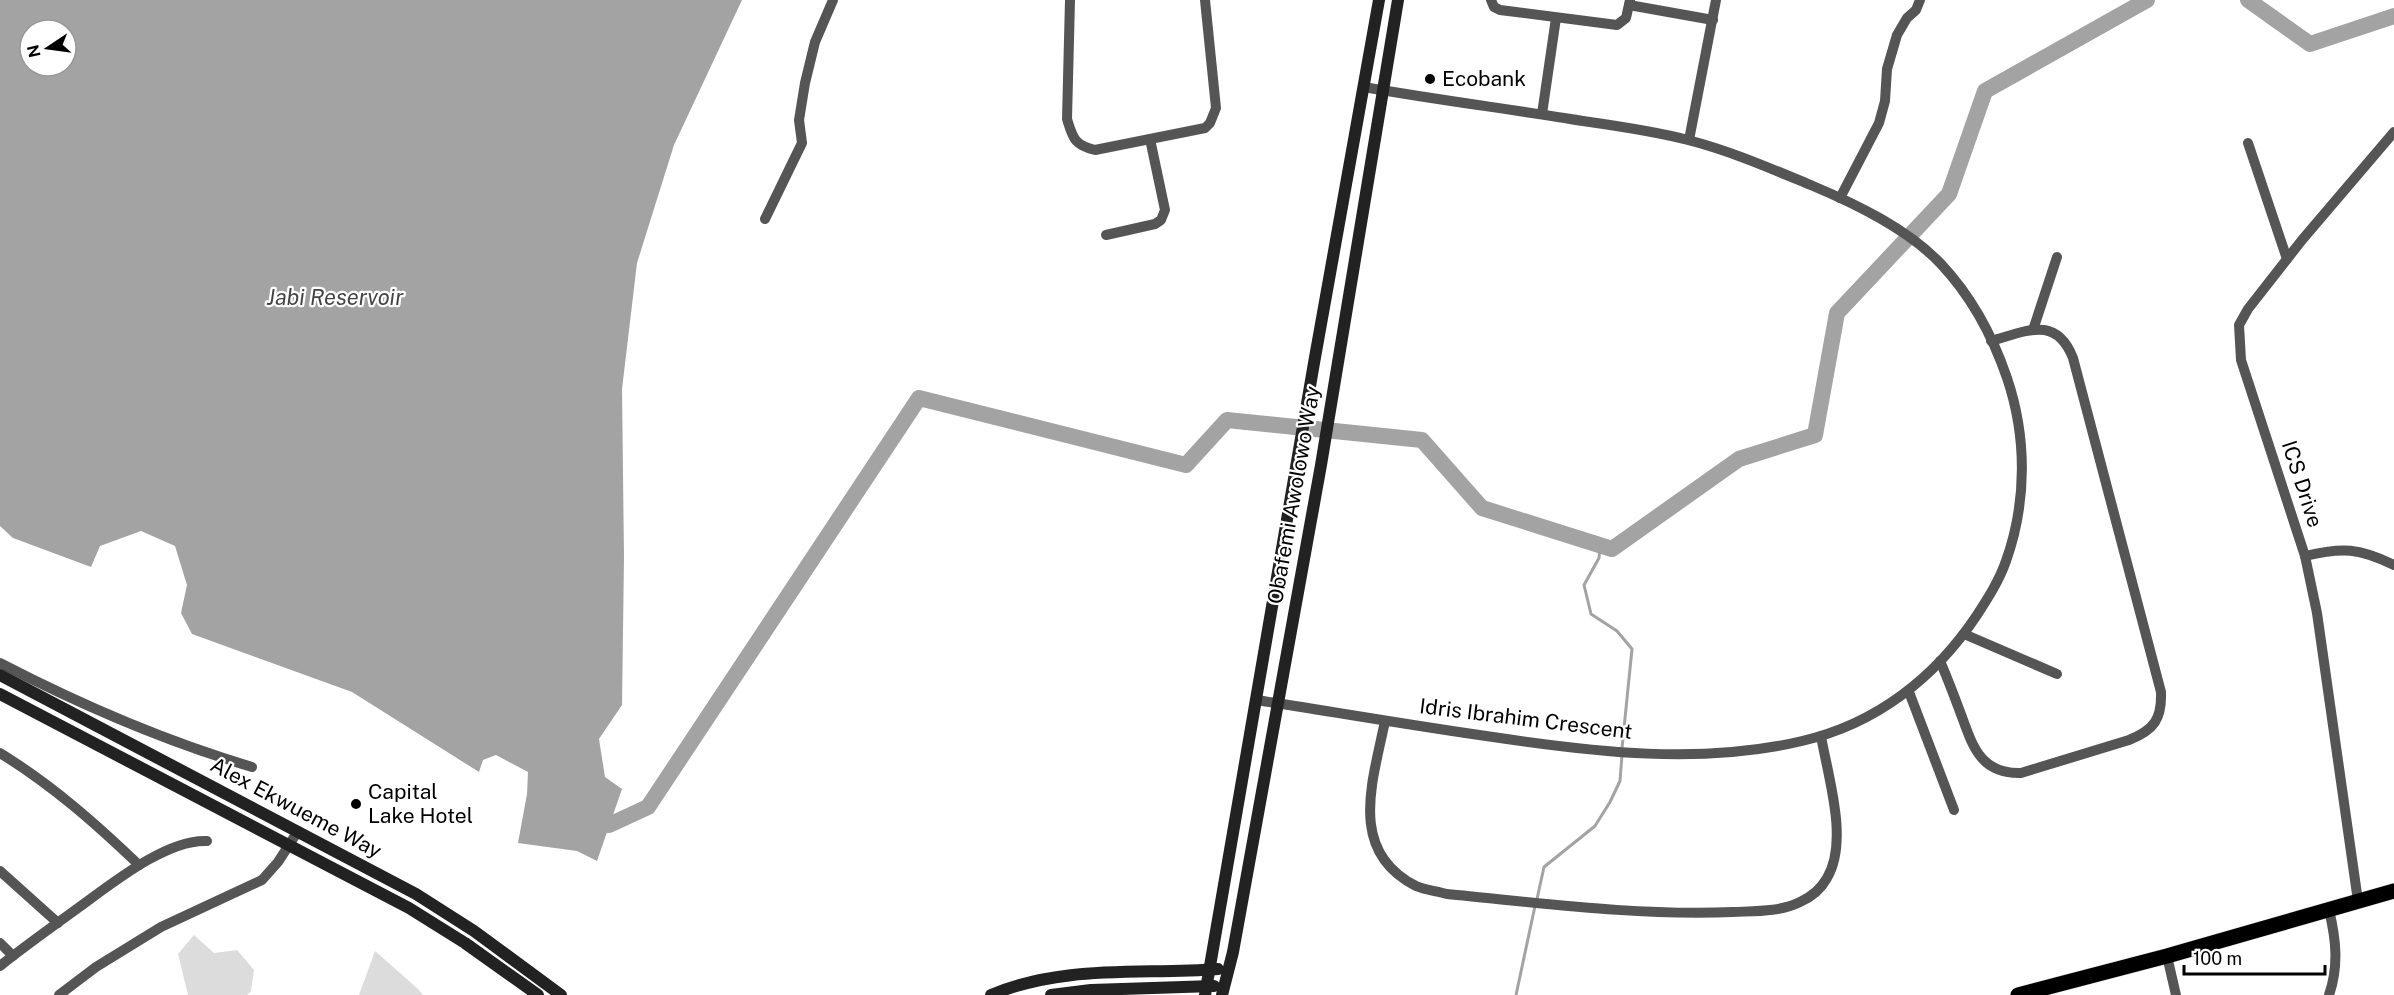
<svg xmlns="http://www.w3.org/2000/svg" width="2394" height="995" viewBox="0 0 2394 995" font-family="'Public Sans',sans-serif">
  <rect width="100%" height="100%" fill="#fff"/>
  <!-- green -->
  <g fill="#dcdcdc">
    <polygon points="194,935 214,953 237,950 254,970 251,991 247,995 188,995 178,954"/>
    <polygon points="375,951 417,988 423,995 359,995"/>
  </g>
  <!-- water -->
  <path fill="#a3a3a3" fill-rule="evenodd" d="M0,0H742L674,145L637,263L622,389L624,557L622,705L599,739L605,777L622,789L597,861L577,851L518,843L527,794L528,772L496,755L483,760L479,772L352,692L192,634L181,613L187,585L175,546L141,531L100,546L91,567L13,538L0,526ZM30,30H66V66H30Z"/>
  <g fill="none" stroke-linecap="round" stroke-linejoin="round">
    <!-- stream -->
    <g stroke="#a3a3a3" stroke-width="3">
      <polyline points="1600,545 1599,558 1584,585 1591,614 1617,631 1632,649 1622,748"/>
      <polyline points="1537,899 1544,867 1595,826 1610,802 1620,781 1622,755"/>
      <polyline points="1516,995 1535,906"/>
    </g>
    <!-- river -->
    <g stroke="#a3a3a3" stroke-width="16">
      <polyline points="2248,0 2310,44 2394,16"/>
      <polyline points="609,825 648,807 919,398 1186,465 1227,420 1422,440 1482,508 1612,549 1739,459 1815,435 1837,313 1949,194 1985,91 2147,0"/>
    </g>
    <defs>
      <polyline id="primary" points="2018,995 2167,956 2394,891"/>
    </defs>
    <!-- primary casing -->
    <use href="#primary" stroke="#dbdbdb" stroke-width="16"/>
    <!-- street -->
    <g stroke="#555" stroke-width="10">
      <path d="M1070,0L1067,119C1073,138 1074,145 1095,150L1205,128L1210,123L1216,108L1205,0"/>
      <polyline points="1491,0 1494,7 1500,10 1617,25 1626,18 1630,0"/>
      <polyline points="1629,5 1713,20"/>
      <polyline points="1542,114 1556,18"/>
      <polyline points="1689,140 1716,0"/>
      <polyline points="2248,143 2287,259"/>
      <polyline points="1840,198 1879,123 1885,101 1887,69 1897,35 1907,18 1916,10 1920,0"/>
      <polyline points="765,219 802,143 799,120 805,83 815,42 833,0"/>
      <polyline points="1106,235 1155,224 1161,220 1165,210 1150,139"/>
      <polyline points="2033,330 2057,257"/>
      <path d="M2305,556C2343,547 2359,548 2394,565"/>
      <polyline points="1964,634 2057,674"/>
      <path d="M1940,661C1947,677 1953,693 1959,709C1972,743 1978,774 2021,773L2129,740C2154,730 2162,719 2161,692L2073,358C2056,315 2027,331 1991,341"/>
      <path d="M0,663C81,705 165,741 252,767"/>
      <polyline points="1909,692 1954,810"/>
      <path d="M1256,700C1335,712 1414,726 1493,737C1594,752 1701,765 1802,741C1876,724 1935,678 1977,615C1988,598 1999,581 2006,561C2027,502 2027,437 2007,378C1993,337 1971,296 1941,264C1908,229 1856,204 1813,186C1772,169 1731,151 1688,140C1654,131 1618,126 1583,121C1510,109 1437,100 1364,87"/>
      <path d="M1385,721C1373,781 1347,851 1416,886C1425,890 1437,891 1447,894C1542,903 1637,916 1733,912C1755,911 1780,912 1800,902C1811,897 1821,889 1827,878C1849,841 1828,777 1821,736"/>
      <path d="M0,753C52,785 95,823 139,865"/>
      <polyline points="0,871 58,923"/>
      <polyline points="2358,901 2317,613 2305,556 2241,360 2239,325 2248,309 2302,240 2394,132"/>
      <path d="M2329,910C2336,939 2339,966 2329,995"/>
      <polyline points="0,943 13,956"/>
      <polyline points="2167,956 2176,995"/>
      <path d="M0,966C25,946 52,927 78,908C110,885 166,839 207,841"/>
      <polyline points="59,995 96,967 161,927 262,880 278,862 298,831"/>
    </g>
    <!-- secondary -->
    <g stroke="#222" stroke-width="12">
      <polyline points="0,675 416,894 474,931 561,995"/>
      <polyline points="0,694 409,908 465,943 538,995"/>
      <path d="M991,995C1065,964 1140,975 1218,969"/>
      <polyline points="1051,995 1091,990 1214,986"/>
      <polyline points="1205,995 1314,363 1379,0"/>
      <polyline points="1222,995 1233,952 1321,465 1398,0"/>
    </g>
    <!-- primary -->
    <use href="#primary" stroke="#000" stroke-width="15"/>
  </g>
  <!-- markers -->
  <g fill="#000" stroke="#fff" stroke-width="2">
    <circle cx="1430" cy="79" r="6"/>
    <circle cx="356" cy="804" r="6"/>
  </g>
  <g text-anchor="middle" stroke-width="4.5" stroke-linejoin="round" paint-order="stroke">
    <!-- poi labels -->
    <g font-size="21" fill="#000" stroke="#fff" text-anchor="start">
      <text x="1442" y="86">Ecobank</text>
      <text x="368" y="799">Capital<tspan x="368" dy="24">Lake Hotel</tspan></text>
    </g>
    <!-- street labels -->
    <g font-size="21" fill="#000" stroke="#fff">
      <text transform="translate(2302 484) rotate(72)" y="7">ICS Drive</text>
      <text transform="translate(1294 495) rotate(-80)" y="7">Obafemi Awolowo Way</text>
      <text transform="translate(1526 719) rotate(7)" y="7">Idris Ibrahim Crescent</text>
      <text transform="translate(296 808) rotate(28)" y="7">Alex Ekwueme Way</text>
    </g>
    <!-- water labels -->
    <g font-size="22" font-style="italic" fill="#444" stroke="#fff">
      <text x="335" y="305">Jabi Reservoir</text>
    </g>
  </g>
  <!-- north arrow -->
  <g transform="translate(48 48) rotate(257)"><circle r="28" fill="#ffffff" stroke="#999999" stroke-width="1.5"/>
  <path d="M0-4.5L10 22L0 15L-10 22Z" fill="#000000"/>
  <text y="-9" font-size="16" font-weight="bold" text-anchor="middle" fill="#000000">N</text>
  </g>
  <!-- scale -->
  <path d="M2184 965v9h141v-9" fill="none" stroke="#000000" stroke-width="3"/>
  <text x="2193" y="965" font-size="18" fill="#000000" stroke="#ffffff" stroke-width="4.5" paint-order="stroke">100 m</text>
</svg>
